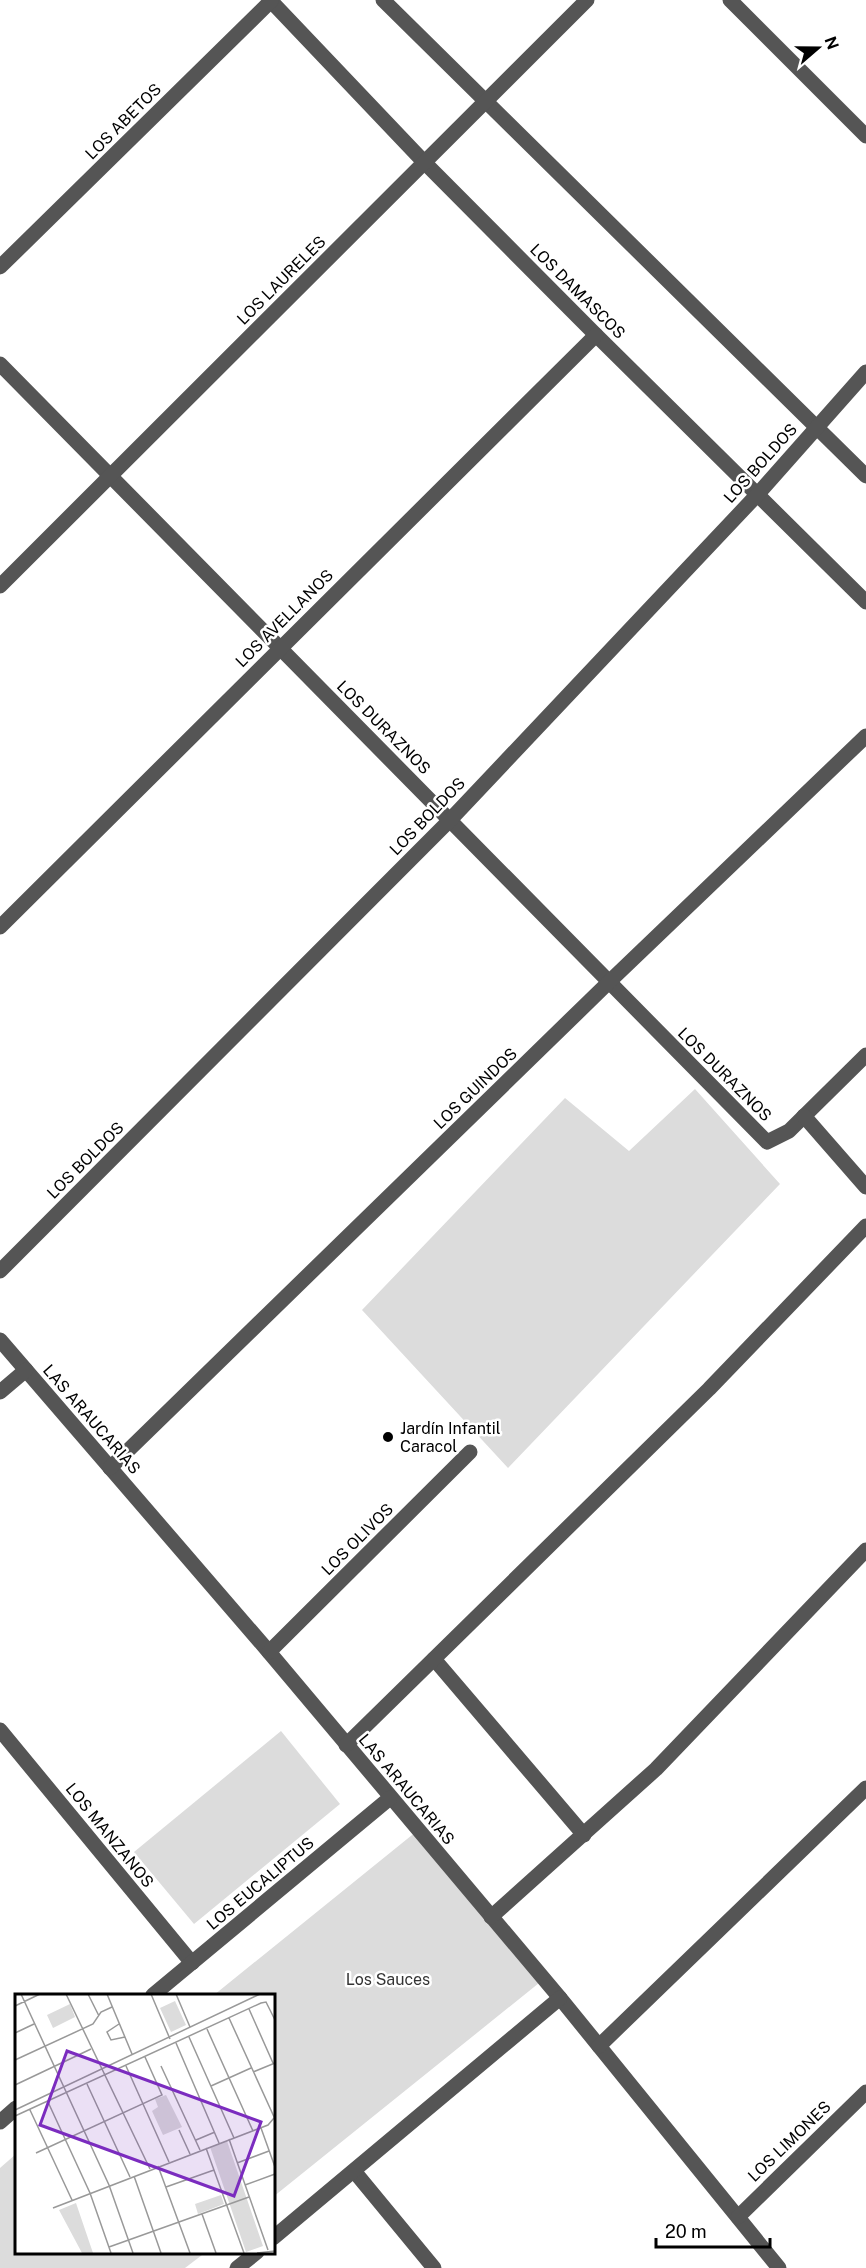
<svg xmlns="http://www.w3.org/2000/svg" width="866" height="2268" viewBox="0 0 866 2268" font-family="'Public Sans',sans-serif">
  <rect width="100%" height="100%" fill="#fff"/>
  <!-- green -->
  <g fill="#dcdcdc">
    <polygon points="695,1089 780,1184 508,1468 362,1310 565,1098 629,1151"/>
    <polygon points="281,1731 340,1804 194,1924 134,1852"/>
    <polygon points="417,1831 539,1983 273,2197 273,1995 214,1995"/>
    <polygon points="16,2154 16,2252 206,2252 185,2268 0,2268 0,2168"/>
  </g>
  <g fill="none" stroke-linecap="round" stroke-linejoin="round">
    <!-- minor -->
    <g stroke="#555" stroke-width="15">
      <polyline points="270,0 424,162 596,335 866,602"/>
      <polyline points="383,0 866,476"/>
      <polyline points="730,0 866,136"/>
      <polyline points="0,267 271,1"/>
      <polyline points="0,364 767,1142 789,1131 866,1055"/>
      <polyline points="0,586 587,0"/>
      <polyline points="0,927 596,335"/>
      <polyline points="804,1116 866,1187"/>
      <polyline points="0,1271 450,820 757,495 866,372"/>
      <polyline points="0,1340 269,1652 560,1998 779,2268"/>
      <polyline points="0,1392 26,1370"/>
      <polyline points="110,1468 609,982 866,736"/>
      <polyline points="269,1652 470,1452"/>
      <polyline points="434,1659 584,1835"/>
      <polyline points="0,1730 192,1963"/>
      <polyline points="346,1745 709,1389 866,1226"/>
      <polyline points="491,1917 656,1769 866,1550"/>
      <polyline points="153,1995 390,1798"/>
      <polyline points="599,2046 866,1788"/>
      <polyline points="0,2122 16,2108"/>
      <polyline points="354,2171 434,2268"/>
      <polyline points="738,2217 866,2092"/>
      <polyline points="273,2238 560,1998"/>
      <polyline points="237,2268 257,2252"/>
    </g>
  </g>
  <!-- markers -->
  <circle fill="#000" stroke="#fff" stroke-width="2" cx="388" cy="1437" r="6"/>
  <g text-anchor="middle" stroke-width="5" stroke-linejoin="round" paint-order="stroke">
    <!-- street labels -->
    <g font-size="16" fill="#000" stroke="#fff">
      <text transform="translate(123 121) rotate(-45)" y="6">LOS ABETOS</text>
      <text transform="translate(281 280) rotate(-45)" y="6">LOS LAURELES</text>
      <text transform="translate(578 291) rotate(45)" y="6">LOS DAMASCOS</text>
      <text transform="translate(760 463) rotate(-48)" y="6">LOS BOLDOS</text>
      <text transform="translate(284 618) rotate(-45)" y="6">LOS AVELLANOS</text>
      <text transform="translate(384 727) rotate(45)" y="6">LOS DURAZNOS</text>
      <text transform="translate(427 816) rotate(-46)" y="6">LOS BOLDOS</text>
      <text transform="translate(725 1074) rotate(45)" y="6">LOS DURAZNOS</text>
      <text transform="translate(475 1088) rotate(-44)" y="6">LOS GUINDOS</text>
      <text transform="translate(85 1160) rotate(-45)" y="6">LOS BOLDOS</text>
      <text transform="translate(92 1419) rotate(49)" y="6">LAS ARAUCARIAS</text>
      <text transform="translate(357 1539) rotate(-45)" y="6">LOS OLIVOS</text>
      <text transform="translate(407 1789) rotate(50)" y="6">LAS ARAUCARIAS</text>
      <text transform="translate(110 1835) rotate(51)" y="6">LOS MANZANOS</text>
      <text transform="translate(260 1883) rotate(-40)" y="6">LOS EUCALIPTUS</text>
      <text transform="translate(789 2141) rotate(-44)" y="6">LOS LIMONES</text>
    </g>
    <!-- poi labels -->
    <g font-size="16" fill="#000" stroke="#fff" text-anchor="start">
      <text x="400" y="1434">Jardín Infantil<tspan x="400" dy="18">Caracol</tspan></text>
    </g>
    <!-- park labels -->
    <g font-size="16" fill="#333" stroke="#fff">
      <text x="388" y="1985">Los Sauces</text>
    </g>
  </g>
  <!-- overview -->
  <g transform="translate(15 1994)">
    <rect width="260" height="260" fill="#fff"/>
    <path d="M160,7L171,31L156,38L145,14ZM55,10L60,23L38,34L32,21ZM151,101L167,133L148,141L137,117L143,113L140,105ZM212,147L248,252L231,258L195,153ZM206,201L209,210L183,220L180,210ZM61,209L78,259H67L44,216Z" fill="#dcdcdc"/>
    <path fill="none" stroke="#999" stroke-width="1.5" d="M6,0L94,191L118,259M51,0L135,175M73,0L84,22M92,0L117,60M136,0L155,45M161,0L175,33M0,12L25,0M234,15L258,69M214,24L260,125M104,30L92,38L96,46L110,43M192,35L238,137M0,39L19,30M174,43L219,144M161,49L204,149M0,66L78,30L86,18L97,13M111,72L154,168M146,72L185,156M238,78L260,69M72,90L115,183M0,91L76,55M196,92L236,74M33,108L75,199L96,259M0,116L245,0M15,116L57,206M0,122L246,9L251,8L260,26M246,134L260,173M164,136L175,160M214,145L253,256M181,146L200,138M191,154L229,259M21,159L147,101L130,63M222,169L254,157M143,172L175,259M119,182L146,259M230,191L260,180M151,193L199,176M38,214L253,131L259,124M187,220L201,259M94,253L234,203M242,259L260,257"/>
    <path fill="#7b2cbf" fill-opacity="0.15" stroke="#7b2cbf" stroke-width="3" d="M52,57L246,128L219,202L25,131Z"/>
    <rect width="260" height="260" fill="none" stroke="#000" stroke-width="3"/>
  </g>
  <!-- north arrow -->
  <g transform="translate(818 48) rotate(70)" stroke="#ffffff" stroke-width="4.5" paint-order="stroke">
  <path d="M0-4.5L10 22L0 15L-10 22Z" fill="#000000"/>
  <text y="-9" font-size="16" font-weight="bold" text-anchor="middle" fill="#000000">N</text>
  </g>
  <!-- scale -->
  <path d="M656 2238v9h114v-9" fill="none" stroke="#000000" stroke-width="3"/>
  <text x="665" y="2238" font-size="18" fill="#000000" stroke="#ffffff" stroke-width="4.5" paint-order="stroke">20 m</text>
</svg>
